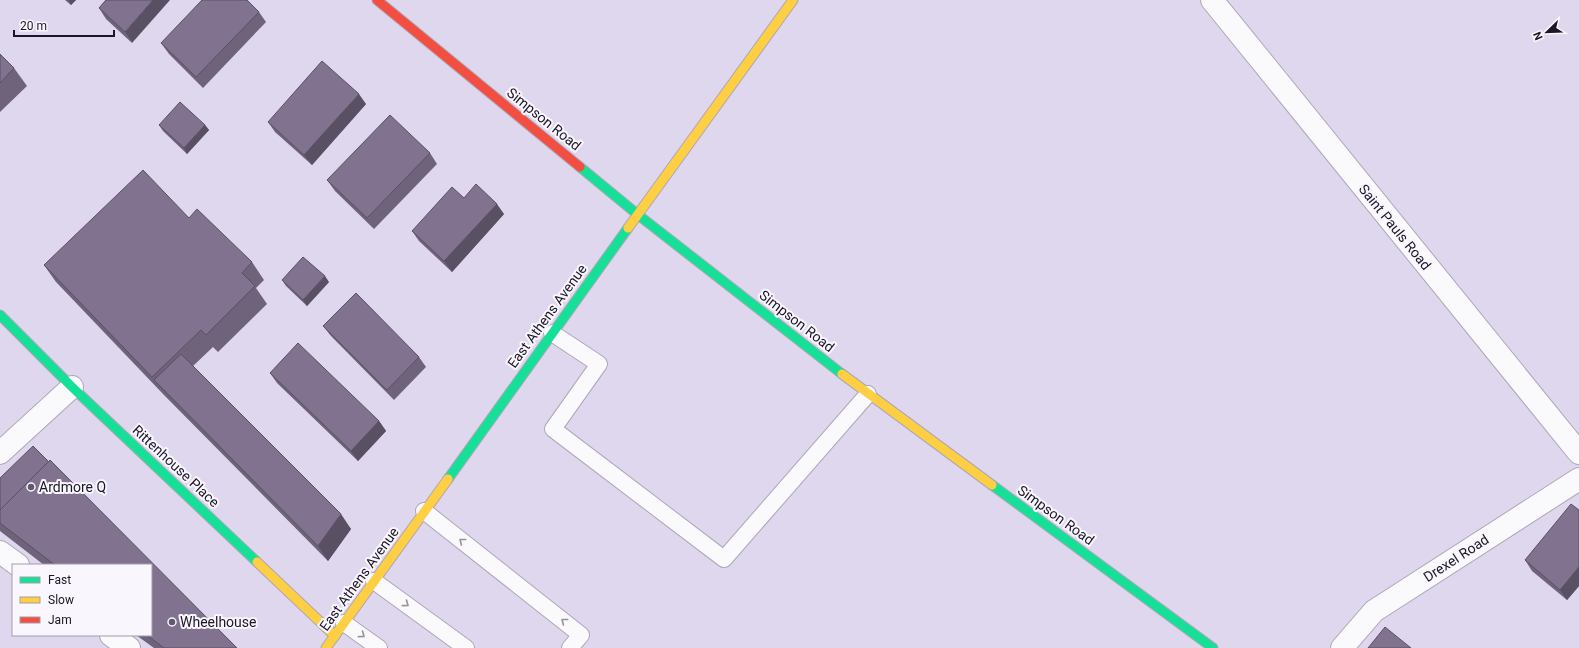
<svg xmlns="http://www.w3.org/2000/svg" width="1579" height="648" viewBox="0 0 1579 648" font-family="Roboto,sans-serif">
  <rect width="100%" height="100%" fill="#dfd7ed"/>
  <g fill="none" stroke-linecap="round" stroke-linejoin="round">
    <defs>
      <g id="lane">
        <polyline points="552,333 599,364 553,429 724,559 868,394"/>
        <polyline points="424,511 581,635 570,648"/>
        <polyline points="374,581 466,648"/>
        <polyline points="344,623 379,648"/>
      </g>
      <g id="street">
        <polyline points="1212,0 1579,453"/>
        <polyline points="0,453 72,387"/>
        <polyline points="0,552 18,565"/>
        <polyline points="111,635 129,648"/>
        <polyline points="1342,648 1374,611 1579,479"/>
      </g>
      <g id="fast">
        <polyline points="580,167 637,214 842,374"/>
        <polyline points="0,315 72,387 257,562"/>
        <polyline points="448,479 628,228"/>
        <polyline points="992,485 1213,648"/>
      </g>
      <g id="slow">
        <polyline points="628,228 793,0"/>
        <polyline points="842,374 992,485"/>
        <polyline points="257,562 335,636"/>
        <polyline points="326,648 448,479"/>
      </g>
      <polyline id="jam" points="377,0 580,167"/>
    </defs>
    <!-- lane casing -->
    <use href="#lane" stroke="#ada7b7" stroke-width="18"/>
    <!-- street casing -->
    <use href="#street" stroke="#ada7b7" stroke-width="24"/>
    <!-- fast casing -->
    <use href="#fast" stroke="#ada7b7" stroke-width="11"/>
    <!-- slow casing -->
    <use href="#slow" stroke="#ada7b7" stroke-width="11"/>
    <!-- jam casing -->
    <use href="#jam" stroke="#ada7b7" stroke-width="11"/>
    <!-- lane -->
    <use href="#lane" stroke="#faf9fc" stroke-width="16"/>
    <!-- street -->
    <use href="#street" stroke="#faf9fc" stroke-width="22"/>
    <!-- fast -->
    <use href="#fast" stroke="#16e098" stroke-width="9"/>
    <!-- slow -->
    <use href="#slow" stroke="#ffcf43" stroke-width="9"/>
    <!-- jam -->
    <use href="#jam" stroke="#f24e42" stroke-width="9"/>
  </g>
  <!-- wall -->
  <g fill="#6f637b">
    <polygon points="65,0 76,0 71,5"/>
    <polygon points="106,0 132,43 106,19 99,8"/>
    <polygon points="259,12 266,22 203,88 169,54 161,43"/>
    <polygon points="0,54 14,68 27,86 0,112"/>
    <polygon points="366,104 312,165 275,132 268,122"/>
    <polygon points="159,125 205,125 209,130 187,154 163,131"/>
    <polygon points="430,153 437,164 374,229 335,191 327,180"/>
    <polygon points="464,198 504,214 452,272 419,241 412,231"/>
    <polygon points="189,218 252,262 264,280 256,288 267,304 218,352 213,347 193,366 351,529 328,561 164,395 56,282 44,265"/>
    <polygon points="282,280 329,282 307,306 286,286"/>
    <polygon points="323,326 419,357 426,367 394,400 331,336"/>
    <polygon points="270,373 379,421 386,431 358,461 277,383"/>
    <polygon points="49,462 237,648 154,648 136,635 151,635 151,565 44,565 0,531 0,478"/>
    <polygon points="1579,510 1579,586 1567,600 1532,571 1525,560"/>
  </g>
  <!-- shaded-wall -->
  <g fill="#5a5064">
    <polygon points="68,0 76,0 71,5"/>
    <polygon points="153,0 170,0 132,43 125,32"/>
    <polygon points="359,94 366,104 312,165 304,155"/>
    <polygon points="205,125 209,130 187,154 184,148"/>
    <polygon points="497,204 504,214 452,272 444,261"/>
    <polygon points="325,276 329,282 307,306 303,300"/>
    <polygon points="379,421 386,431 358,461 351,451"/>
    <polygon points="341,514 351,529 328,561 318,546"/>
    <polygon points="1579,567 1579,586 1567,600 1560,590"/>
  </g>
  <!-- building -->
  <g fill="#81738f" stroke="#5a5064">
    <polygon points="106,0 153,0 125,32 99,8"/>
    <polygon points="202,0 247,0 259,12 196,77 161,43"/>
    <polygon points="0,54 14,68 0,83"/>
    <polygon points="322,61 359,94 304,155 268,122"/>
    <polygon points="180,102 205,125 184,148 159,125"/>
    <polygon points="390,115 430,153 367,218 327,180"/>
    <polygon points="143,170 189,218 197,209 252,262 242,273 255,286 206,335 201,330 152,377 44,265"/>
    <polygon points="476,184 497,204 444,261 412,231 452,187 464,198"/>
    <polygon points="303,257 325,276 303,300 282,280"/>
    <polygon points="356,293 419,357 387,390 323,326"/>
    <polygon points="298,343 379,421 351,451 270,373"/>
    <polygon points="181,354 341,514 318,546 154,380"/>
    <polygon points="33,446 49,462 0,510 0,478"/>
    <polygon points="50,460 237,648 164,648 147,635 151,635 151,565 55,565 0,523 0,510"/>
    <polygon points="1571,504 1579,510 1579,567 1560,590 1525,560"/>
    <polygon points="1385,627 1411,648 1368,648"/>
  </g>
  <!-- one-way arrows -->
  <defs><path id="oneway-chevron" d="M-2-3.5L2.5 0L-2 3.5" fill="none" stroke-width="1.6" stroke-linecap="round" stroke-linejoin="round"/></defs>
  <g stroke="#96939b">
    <use href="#oneway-chevron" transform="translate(462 541) rotate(-142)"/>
    <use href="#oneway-chevron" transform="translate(406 604) rotate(36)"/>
    <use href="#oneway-chevron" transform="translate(564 621) rotate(-142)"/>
    <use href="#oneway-chevron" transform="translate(362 635) rotate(36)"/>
  </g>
  <!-- markers -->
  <g fill="#605a6a" stroke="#f9f6fe" stroke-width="1.5">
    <circle cx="31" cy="487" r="4"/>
    <circle cx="172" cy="622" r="4"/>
  </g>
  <g text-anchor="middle" stroke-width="4" stroke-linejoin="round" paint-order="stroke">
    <!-- street labels -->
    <g font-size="14" fill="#1c1724" stroke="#f9f6fe">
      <text transform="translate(544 119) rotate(39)" y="5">Simpson Road</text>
      <text transform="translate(1395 227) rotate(51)" y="5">Saint Pauls Road</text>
      <text transform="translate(547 316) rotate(-54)" y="5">East Athens Avenue</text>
      <text transform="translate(797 321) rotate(38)" y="5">Simpson Road</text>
      <text transform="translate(176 466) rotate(43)" y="5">Rittenhouse Place</text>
      <text transform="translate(1056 515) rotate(36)" y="5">Simpson Road</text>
      <text transform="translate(1456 558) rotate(-33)" y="5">Drexel Road</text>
      <text transform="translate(359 579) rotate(-54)" y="5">East Athens Avenue</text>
    </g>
    <!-- poi labels -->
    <g font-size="14" fill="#1c1724" stroke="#f9f6fe" text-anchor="start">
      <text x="39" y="492">Ardmore Q</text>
      <text x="180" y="627">Wheelhouse</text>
    </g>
  </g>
  <!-- legend -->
  <rect x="12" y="564" width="140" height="72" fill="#f9f6fe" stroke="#a19da7"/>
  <rect x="20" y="577" width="20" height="6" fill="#16e098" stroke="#a19da7"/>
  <text x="48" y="584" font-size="12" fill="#1c1724">Fast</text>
  <rect x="20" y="597" width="20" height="6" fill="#ffcf43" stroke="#a19da7"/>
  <text x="48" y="604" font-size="12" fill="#1c1724">Slow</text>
  <rect x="20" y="617" width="20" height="6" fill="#f24e42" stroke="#a19da7"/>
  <text x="48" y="624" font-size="12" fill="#1c1724">Jam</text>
  <!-- north arrow -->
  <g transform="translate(1547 32) rotate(247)" stroke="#f9f6fe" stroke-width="3" paint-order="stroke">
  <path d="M0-3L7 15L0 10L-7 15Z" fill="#1c1724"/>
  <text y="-6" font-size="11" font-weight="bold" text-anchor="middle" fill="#1c1724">N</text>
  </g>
  <!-- scale -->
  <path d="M14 30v6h100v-6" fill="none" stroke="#1c1724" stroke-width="2"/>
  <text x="20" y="30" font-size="12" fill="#1c1724" stroke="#f9f6fe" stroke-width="3" paint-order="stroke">20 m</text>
</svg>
